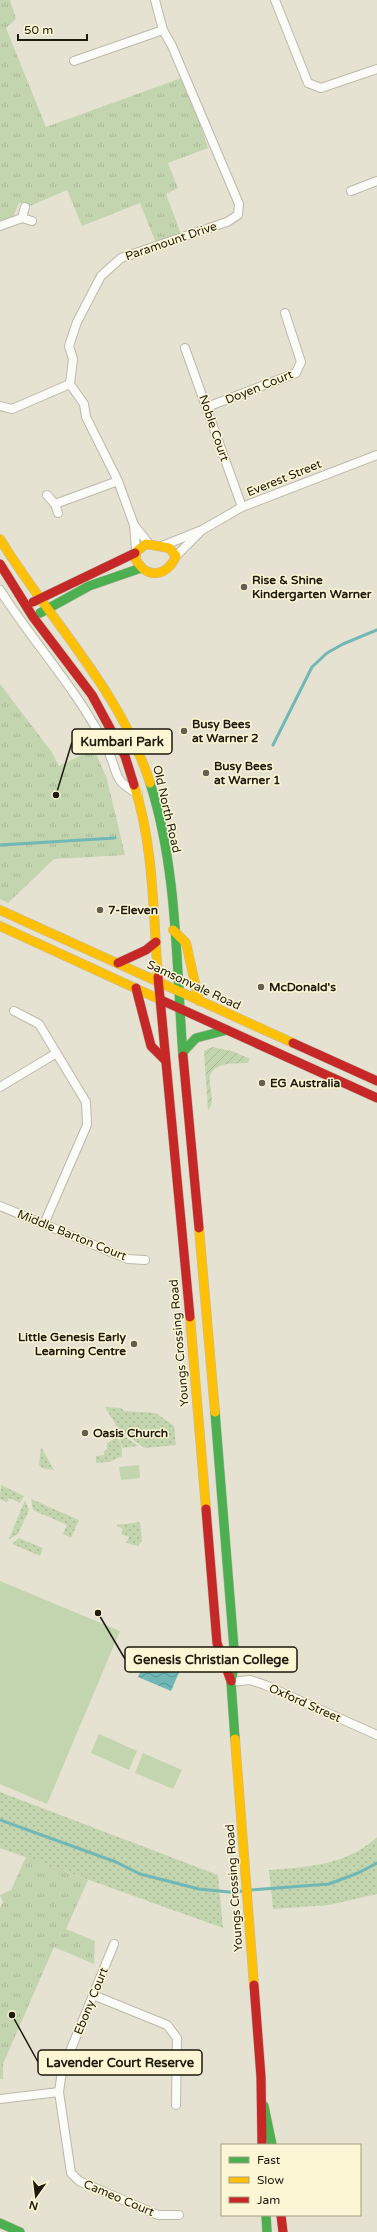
<svg xmlns="http://www.w3.org/2000/svg" width="377" height="2232" viewBox="0 0 377 2232" font-family="'Varela Round',sans-serif">
  <defs>
    <pattern id="grass-dots" width="8" height="8" patternUnits="userSpaceOnUse"><rect width="8" height="8" fill="#c3d5af"/><path d="M2 2h.1M6 6h.1" fill="none" stroke="#a7b695" stroke-width="1.8" stroke-linecap="round"/></pattern>
    <pattern id="park-tufts" width="24" height="20" patternUnits="userSpaceOnUse"><rect width="24" height="20" fill="#c3d5af"/><path d="M3 7l-1-3M5 7V3M7 7l1-3M15 17l-1-3M17 17v-4M19 17l1-3" fill="none" stroke="#a7b695"/></pattern>
    <pattern id="garden-furrows" width="10" height="10" patternUnits="userSpaceOnUse"><rect width="10" height="10" fill="#c3d5af"/><path d="M-1 1l2-2M0 10L10 0M9 11l2-2" fill="none" stroke="#a7b695"/></pattern>
    <pattern id="water-waves" width="16" height="10" patternUnits="userSpaceOnUse"><rect width="16" height="10" fill="#70b7b5"/><path d="M0 5q4-4 8 0t8 0" fill="none" stroke="#5b9492"/></pattern>
  </defs>
  <rect width="100%" height="100%" fill="#e6e2d1"/>
  <!-- grass -->
  <g fill="url(#grass-dots)">
    <polygon points="105,1407 121,1408 124,1411 156,1413 174,1426 176,1445 146,1448 142,1446 119,1430"/>
    <polygon points="118,1432 137,1445 137,1446 123,1448"/>
    <polygon points="117,1437 121,1443 122,1456 109,1462 96,1463 96,1456 104,1455 104,1451 107,1450 107,1443"/>
    <polygon points="41,1447 54,1470 42,1468 39,1465"/>
    <polygon points="1,1485 24,1496 20,1503 9,1498 7,1502 0,1499"/>
    <polygon points="31,1499 79,1520 71,1538 63,1534 67,1525 33,1510"/>
    <polygon points="25,1500 29,1510 18,1534 9,1539"/>
    <polygon points="140,1522 142,1541 138,1546 126,1543 129,1537 121,1534 123,1529 116,1525"/>
    <polygon points="19,1538 43,1548 40,1556 12,1544"/>
    <polygon points="0,1792 218,1875 223,1928 0,1848"/>
    <path d="M377,1837V1894L329,1905L273,1909L269,1870C309,1867 347,1865 377,1837Z"/>
  </g>
  <!-- park -->
  <g fill="url(#park-tufts)">
    <polygon points="0,0 10,0 16,19 6,28 46,127 184,77 208,148 168,163 178,188 166,194 181,234 156,243 140,203 82,226 67,190 30,206 19,203 13,217 0,221"/>
    <polygon points="0,684 51,751 59,766 94,749 107,779 125,855 54,859 8,903 0,899"/>
    <polygon points="26,1857 88,1880 66,1929 95,1941 94,1964 54,1947 3,2064 3,2079 0,2079 0,1908 3,1902 0,1895 11,1890"/>
  </g>
  <!-- garden -->
  <path fill="url(#garden-furrows)" d="M212,1047L232,1051L250,1059L247,1063C237,1064 226,1062 218,1067C199,1075 220,1099 208,1110L204,1051Z"/>
  <!-- pitch -->
  <g fill="#c3d5af">
    <polygon points="139,1465 140,1478 121,1480 119,1467"/>
    <polygon points="0,1581 120,1631 47,1804 0,1784"/>
    <polygon points="99,1734 137,1751 129,1770 91,1753"/>
    <polygon points="143,1753 182,1770 173,1789 135,1773"/>
  </g>
  <!-- water -->
  <polygon fill="url(#water-waves)" points="147,1656 180,1670 171,1691 138,1677"/>
  <g fill="none" stroke-linecap="round" stroke-linejoin="round">
    <!-- stream -->
    <g stroke="#70b7b5" stroke-width="3">
      <polyline points="273,745 312,667 327,653 343,644 377,630"/>
      <polyline points="0,845 115,838"/>
      <polyline points="0,1820 116,1862 140,1874 199,1889 229,1892 244,1891"/>
      <polyline points="250,1890 329,1884 358,1873 377,1863"/>
    </g>
    <defs>
      <g id="street">
        <polyline points="275,0 308,83 321,88 377,69"/>
        <polyline points="74,61 163,30"/>
        <polyline points="351,191 377,181"/>
        <polyline points="25,207 22,218 32,221"/>
        <polyline points="0,226 22,218"/>
        <polyline points="185,348 242,507"/>
        <polyline points="0,406 12,409 70,384"/>
        <polyline points="207,407 296,373 301,362 285,313"/>
        <polyline points="47,495 55,504 58,513"/>
        <polyline points="55,504 118,481"/>
        <polyline points="134,525 149,544"/>
        <polyline points="162,546 202,530 242,507 377,455"/>
        <polyline points="136,550 134,525 118,481 86,417 84,404 70,384 73,359 69,346 77,322 101,276 121,258 227,222 238,215 239,204 172,46 163,30 155,0"/>
        <polyline points="176,556 200,532"/>
        <path d="M0,590C34,644 79,691 107,749C120,774 110,778 138,794"/>
        <polyline points="14,1011 39,1024 86,1102 87,1125 44,1224"/>
        <polyline points="0,1087 55,1054"/>
        <polyline points="0,1206 128,1259 145,1260"/>
        <polyline points="231,1682 250,1680 265,1685 377,1735"/>
        <polyline points="114,1944 62,2071 59,2092 71,2173 79,2181 158,2215 179,2215"/>
        <polyline points="93,1995 167,2025 177,2038 176,2105"/>
        <polyline points="0,2099 59,2092"/>
      </g>
      <g id="fast">
        <polyline points="40,613 89,586 141,568"/>
        <path d="M150,783C178,870 176,966 183,1056"/>
        <polyline points="183,1052 196,1038 227,1030"/>
        <polyline points="215,1412 235,1661 231,1682 235,1739"/>
        <polyline points="264,2106 272,2145"/>
        <polyline points="266,2215 267,2232"/>
        <polyline points="0,2223 20,2232"/>
      </g>
      <g id="slow">
        <path d="M0,539C50,621 121,691 150,783"/>
        <path d="M146,544L169,548L176,556C167,577 146,580 135,558L137,551Z"/>
        <path d="M134,785C154,845 153,914 158,977"/>
        <polyline points="0,910 293,1043"/>
        <polyline points="0,926 161,1000"/>
        <polyline points="173,930 186,943 199,1001"/>
        <polyline points="199,1228 215,1412"/>
        <polyline points="190,1317 206,1509"/>
        <polyline points="235,1739 254,1985"/>
      </g>
      <g id="jam">
        <polyline points="0,564 33,617 92,695 125,756 134,785"/>
        <polyline points="33,602 135,553"/>
        <polyline points="118,963 146,950 156,942"/>
        <polyline points="158,977 190,1317"/>
        <polyline points="136,988 151,1046 165,1060"/>
        <polyline points="161,1000 377,1098"/>
        <polyline points="293,1043 377,1081"/>
        <polyline points="183,1056 199,1228"/>
        <polyline points="206,1509 217,1643 231,1681"/>
        <polyline points="254,1985 261,2077 262,2145"/>
        <polyline points="281,2215 283,2232"/>
      </g>
    </defs>
    <!-- street casing -->
    <use href="#street" stroke="#bcb9ac" stroke-width="10"/>
    <!-- fast casing -->
    <use href="#fast" stroke="#bcb9ac" stroke-width="10"/>
    <!-- slow casing -->
    <use href="#slow" stroke="#bcb9ac" stroke-width="10"/>
    <!-- jam casing -->
    <use href="#jam" stroke="#bcb9ac" stroke-width="10"/>
    <!-- street -->
    <use href="#street" stroke="#fbfbf8" stroke-width="8"/>
    <!-- fast -->
    <use href="#fast" stroke="#4caf50" stroke-width="9"/>
    <!-- slow -->
    <use href="#slow" stroke="#ffc107" stroke-width="9"/>
    <!-- jam -->
    <use href="#jam" stroke="#c62828" stroke-width="9"/>
  </g>
  <!-- markers -->
  <g fill="#636052" stroke="#fdf6d5" stroke-width="1.5">
    <circle cx="244" cy="587" r="4"/>
    <circle cx="184" cy="731" r="4"/>
    <circle cx="206" cy="773" r="4"/>
    <circle cx="100" cy="910" r="4"/>
    <circle cx="261" cy="987" r="4"/>
    <circle cx="262" cy="1083" r="4"/>
    <circle cx="134" cy="1344" r="4"/>
    <circle cx="85" cy="1433" r="4"/>
  </g>
  <g text-anchor="middle" stroke-width="3" stroke-linejoin="round" paint-order="stroke">
    <!-- street labels -->
    <g font-size="12" fill="#1d1a0e" stroke="#fdf6d5">
      <text transform="translate(171 241) rotate(-19)" y="4">Paramount Drive</text>
      <text transform="translate(259 387) rotate(-22)" y="4">Doyen Court</text>
      <text transform="translate(214 428) rotate(71)" y="4">Noble Court</text>
      <text transform="translate(284 478) rotate(-22)" y="4">Everest Street</text>
      <text transform="translate(167 809) rotate(77)" y="4">Old North Road</text>
      <text transform="translate(194 985) rotate(25)" y="4">Samsonvale Road</text>
      <text transform="translate(72 1235) rotate(22)" y="4">Middle Barton Court</text>
      <text transform="translate(179 1343) rotate(-95)" y="4">Youngs Crossing Road</text>
      <text transform="translate(305 1703) rotate(24)" y="4">Oxford Street</text>
      <text transform="translate(234 1888) rotate(-94)" y="4">Youngs Crossing Road</text>
      <text transform="translate(91 2001) rotate(-68)" y="4">Ebony Court</text>
      <text transform="translate(119 2198) rotate(23)" y="4">Cameo Court</text>
    </g>
    <!-- poi labels -->
    <g font-size="12" font-weight="bold" fill="#1d1a0e" stroke="#fdf6d5" text-anchor="start">
      <text x="252" y="584">Rise &amp; Shine<tspan x="252" dy="14">Kindergarten Warner</tspan></text>
      <text x="192" y="728">Busy Bees<tspan x="192" dy="14">at Warner 2</tspan></text>
      <text x="214" y="770">Busy Bees<tspan x="214" dy="14">at Warner 1</tspan></text>
      <text x="108" y="914">7-Eleven</text>
      <text x="269" y="991">McDonald's</text>
      <text x="270" y="1087">EG Australia</text>
      <text x="126" y="1341" text-anchor="end">Little Genesis Early<tspan x="126" dy="14">Learning Centre</tspan></text>
      <text x="93" y="1437">Oasis Church</text>
    </g>
  </g>
  <!-- callouts -->
  <path fill="none" stroke="#1d1a0e" stroke-width="1.5" d="M56 795L72 742M98 1613L125 1659M12 2015L38 2062"/>
  <g fill="#1d1a0e" stroke="#fdf6d5" stroke-width="1.5">
    <circle cx="56" cy="795" r="4"/>
    <circle cx="98" cy="1613" r="4"/>
    <circle cx="12" cy="2015" r="4"/>
  </g>
  <g fill="#fdf6d5" stroke="#1d1a0e" stroke-width="1.5">
    <rect x="72" y="729" width="100" height="25" rx="4"/>
    <rect x="125" y="1647" width="172" height="25" rx="4"/>
    <rect x="38" y="2050" width="164" height="25" rx="4"/>
  </g>
  <g font-size="13" text-anchor="middle" font-weight="bold" fill="#1d1a0e">
    <text x="122" y="746">Kumbari Park</text>
    <text x="211" y="1664">Genesis Christian College</text>
    <text x="120" y="2067">Lavender Court Reserve</text>
  </g>
  <!-- legend -->
  <rect x="221" y="2144" width="140" height="72" fill="#fdf6d5" stroke="#a39e85"/>
  <rect x="229" y="2157" width="20" height="6" fill="#4caf50" stroke="#a39e85"/>
  <text x="257" y="2164" font-size="12" fill="#1d1a0e">Fast</text>
  <rect x="229" y="2177" width="20" height="6" fill="#ffc107" stroke="#a39e85"/>
  <text x="257" y="2184" font-size="12" fill="#1d1a0e">Slow</text>
  <rect x="229" y="2197" width="20" height="6" fill="#c62828" stroke="#a39e85"/>
  <text x="257" y="2204" font-size="12" fill="#1d1a0e">Jam</text>
  <!-- north arrow -->
  <g transform="translate(36 2196) rotate(194)" stroke="#fdf6d5" stroke-width="3" paint-order="stroke">
  <path d="M0-3L7 15L0 10L-7 15Z" fill="#1d1a0e"/>
  <text y="-6" font-size="11" font-weight="bold" text-anchor="middle" fill="#1d1a0e">N</text>
  </g>
  <!-- scale -->
  <path d="M18 34v6h69v-6" fill="none" stroke="#1d1a0e" stroke-width="2"/>
  <text x="24" y="34" font-size="12" fill="#1d1a0e" stroke="#fdf6d5" stroke-width="3" paint-order="stroke">50 m</text>
</svg>
